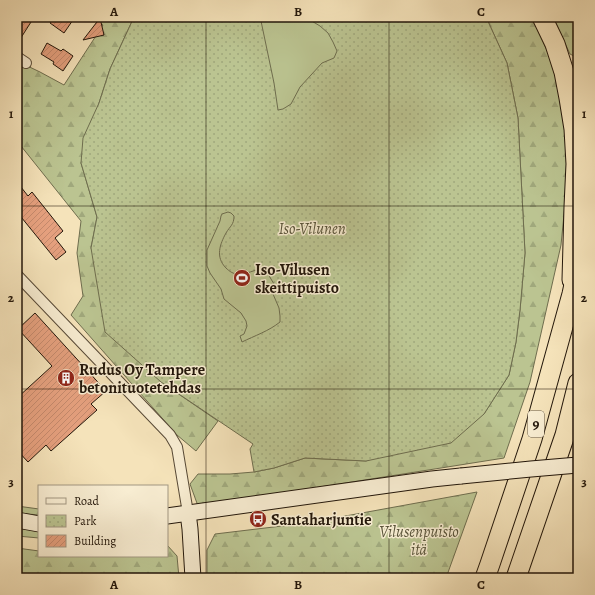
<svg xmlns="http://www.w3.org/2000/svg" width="595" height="595" viewBox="0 0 595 595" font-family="Alegreya,serif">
  <defs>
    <pattern id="grass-tufts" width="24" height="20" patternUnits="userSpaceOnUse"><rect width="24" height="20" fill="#bbc491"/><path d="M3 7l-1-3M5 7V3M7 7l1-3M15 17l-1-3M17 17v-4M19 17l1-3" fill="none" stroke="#a0a87c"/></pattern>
    <pattern id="forest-firs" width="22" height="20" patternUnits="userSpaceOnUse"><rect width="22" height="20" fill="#bbc491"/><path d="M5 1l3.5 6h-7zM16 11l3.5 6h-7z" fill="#a0a87c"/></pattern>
    <pattern id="park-dots" width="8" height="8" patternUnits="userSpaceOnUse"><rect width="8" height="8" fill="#bbc491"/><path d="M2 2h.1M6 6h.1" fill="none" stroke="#a0a87c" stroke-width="1.8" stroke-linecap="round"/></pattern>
    <pattern id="building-hatch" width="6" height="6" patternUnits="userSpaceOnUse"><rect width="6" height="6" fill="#e5a07e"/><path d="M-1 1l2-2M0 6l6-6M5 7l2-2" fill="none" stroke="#c4896c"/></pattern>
  </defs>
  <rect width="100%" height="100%" fill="#f5e3ba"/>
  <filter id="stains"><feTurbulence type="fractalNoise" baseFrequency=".005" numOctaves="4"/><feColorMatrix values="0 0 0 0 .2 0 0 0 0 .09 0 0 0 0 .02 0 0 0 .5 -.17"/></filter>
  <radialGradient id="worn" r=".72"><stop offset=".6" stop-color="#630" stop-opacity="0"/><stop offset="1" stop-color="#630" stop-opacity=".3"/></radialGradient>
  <!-- grass -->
  <polygon fill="url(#grass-tufts)" stroke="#6e6d4e" points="17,527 39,530 39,538 17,536"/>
  <!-- forest -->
  <g fill="url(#forest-firs)" stroke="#6e6d4e">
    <polygon points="90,17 134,17 110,69 99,103 81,163 97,217 91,248 161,382 218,421 196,451 177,435 71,315 83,296 77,253 81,221 17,141 17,61 40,72 64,85 103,25"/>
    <polygon points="486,17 533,17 557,75 567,137 566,194 561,245 530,382 504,458 403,474 198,506 190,484 198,474 230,474 254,472 274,468 305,458 366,461 484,414 509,375 516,342 520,310 525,253 518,118 507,63"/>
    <polygon points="553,17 578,17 578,58 570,54"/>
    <polygon points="477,492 446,578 207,578 207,550 215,534 307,523"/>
    <polygon points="17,506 39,509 39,515 17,513"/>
    <polygon points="167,545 177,556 179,578 17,578 17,548 39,551 39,556 167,556"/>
  </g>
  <!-- park -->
  <polygon fill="url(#park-dots)" stroke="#6e6d4e" points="134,17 486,17 507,63 518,118 525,253 520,310 516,342 509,375 484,414 451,443 366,461 305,458 274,468 254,472 250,449 253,444 161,382 105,332 91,248 97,217 81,163 83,138 99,103 110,69"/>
  <!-- pitch -->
  <g fill="#bbc491" stroke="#6e6d4e">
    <polygon points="261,17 305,17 320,26 328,33 333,42 337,51 334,58 322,63 300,87 291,104 283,109 278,110 274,83 261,21"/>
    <path d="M228,212L231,213L234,216C234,225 230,226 226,233C220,244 215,257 226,268C229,271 234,275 240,274C247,274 254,270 261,269L264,270L268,274L274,284V288L273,294L279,308L280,316V322C269,331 254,336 242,342L240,336L244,334L247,326L246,321L241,313L224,299L221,289L210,273L207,266V250L220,221L221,216L222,214Z"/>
  </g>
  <!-- building -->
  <g fill="url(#building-hatch)" stroke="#22160a">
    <polygon points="17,17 23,17 31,22 17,44"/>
    <polygon points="54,17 75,17 64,33 50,23"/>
    <polygon points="100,18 104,35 83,40"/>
    <polygon points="47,43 61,51 63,49 73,56 63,71 53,64 54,62 41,54"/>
    <polygon points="17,182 28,196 32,192 63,231 55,238 66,252 56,260 17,212"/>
    <polygon points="35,313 106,391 91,404 97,410 51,451 46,445 28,462 17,450 17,432 21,428 17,423 17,398 52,366 18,329"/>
  </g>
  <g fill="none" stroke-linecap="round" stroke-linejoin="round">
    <defs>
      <g id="street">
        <polyline points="17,57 26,63"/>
        <polyline points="17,275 170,435 177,447 188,513"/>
      </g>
      <g id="secondary">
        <polyline points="188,513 190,529 193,578"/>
        <polyline points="167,516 432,479 461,476"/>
        <polyline points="17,520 39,524"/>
      </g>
      <g id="highway">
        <polyline points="542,17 555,44 564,72 569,98 574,129 576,164 574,207 572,280"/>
        <polyline points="485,578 490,564 532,439 572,294 578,266"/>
        <polyline points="516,578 565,435 578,383"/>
      </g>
    </defs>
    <!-- street casing -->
    <use href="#street" stroke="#574936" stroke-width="12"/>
    <!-- secondary casing -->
    <use href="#secondary" stroke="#22160a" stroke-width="17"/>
    <!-- highway casing -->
    <use href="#highway" stroke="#22160a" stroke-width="21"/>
    <!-- street -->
    <use href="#street" stroke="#f8edd2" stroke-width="10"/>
    <!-- secondary -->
    <use href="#secondary" stroke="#f8edd2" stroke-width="15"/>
    <!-- highway -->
    <use href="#highway" stroke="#f5e3ba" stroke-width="19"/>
    <defs>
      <polyline id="secondary-bridge" points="461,476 531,469 578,465"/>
    </defs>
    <!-- secondary-bridge casing -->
    <use href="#secondary-bridge" stroke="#22160a" stroke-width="17" stroke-linecap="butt"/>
    <!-- secondary-bridge -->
    <use href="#secondary-bridge" stroke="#f8edd2" stroke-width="15"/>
  </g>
  <!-- grid -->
  <path fill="none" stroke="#22160a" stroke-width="1" stroke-opacity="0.55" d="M206,17V578M389,17V578M17,206H578M17,389H578"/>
  <!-- icons -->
  <defs>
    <symbol id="stadium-disc" viewBox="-11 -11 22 22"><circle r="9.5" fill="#8f2418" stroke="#f8edd2"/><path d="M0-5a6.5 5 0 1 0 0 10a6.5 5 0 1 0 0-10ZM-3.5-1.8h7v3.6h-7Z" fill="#fff"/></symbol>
    <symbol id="building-disc" viewBox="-11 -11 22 22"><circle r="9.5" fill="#8f2418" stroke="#f8edd2"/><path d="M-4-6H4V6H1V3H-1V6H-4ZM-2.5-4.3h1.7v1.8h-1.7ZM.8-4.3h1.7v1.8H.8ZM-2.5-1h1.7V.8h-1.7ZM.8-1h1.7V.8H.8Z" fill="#fff"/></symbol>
    <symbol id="bus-disc" viewBox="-11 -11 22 22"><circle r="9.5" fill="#8f2418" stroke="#f8edd2"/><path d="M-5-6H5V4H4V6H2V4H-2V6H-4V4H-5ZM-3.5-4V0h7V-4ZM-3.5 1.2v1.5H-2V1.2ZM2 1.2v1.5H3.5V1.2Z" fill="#fff"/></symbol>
  </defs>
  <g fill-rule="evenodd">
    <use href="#stadium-disc" x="232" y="268" width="20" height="20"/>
    <use href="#building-disc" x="56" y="368" width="20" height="20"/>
    <use href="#bus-disc" x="248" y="509" width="20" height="20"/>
  </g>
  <g text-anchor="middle" stroke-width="3" stroke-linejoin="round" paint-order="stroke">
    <!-- shield labels -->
    <rect fill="#f8edd2" stroke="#625646" stroke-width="1" x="528" y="411" width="16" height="26" rx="3"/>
    <g font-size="15" font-weight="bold" fill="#22160a">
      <text x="536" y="429">9</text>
    </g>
    <!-- park labels -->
    <g font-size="16" font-style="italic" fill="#585339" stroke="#f8edd2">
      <text x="312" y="234">Iso-Vilunen</text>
      <text x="419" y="537">Vilusenpuisto<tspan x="419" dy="18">itä</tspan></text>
    </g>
    <!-- poi labels -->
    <g font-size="16" font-weight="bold" fill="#22160a" stroke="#f8edd2" text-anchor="start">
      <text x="255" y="275">Iso-Vilusen<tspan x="255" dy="18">skeittipuisto</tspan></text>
      <text x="79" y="375">Rudus Oy Tampere<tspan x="79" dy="18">betonituotetehdas</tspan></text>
      <text x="271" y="525">Santaharjuntie</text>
    </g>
  </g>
  <!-- margin -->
  <rect width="595" height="595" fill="none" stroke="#f5e3ba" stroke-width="44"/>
  <!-- legend -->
  <rect x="38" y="485" width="130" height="72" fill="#f8edd2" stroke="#a29782"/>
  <rect x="46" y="498" width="20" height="6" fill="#f8edd2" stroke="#a29782"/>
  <text x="74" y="505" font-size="12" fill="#22160a">Road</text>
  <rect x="46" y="515" width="20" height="12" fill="url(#park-dots)" stroke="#a29782"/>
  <text x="74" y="525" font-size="12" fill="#22160a">Park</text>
  <rect x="46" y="535" width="20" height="12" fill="url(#building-hatch)" stroke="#a29782"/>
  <text x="74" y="545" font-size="12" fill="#22160a">Building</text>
  <rect x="22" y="22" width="551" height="551" fill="none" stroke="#22160a" stroke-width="1.5"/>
  <g font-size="13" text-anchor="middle" font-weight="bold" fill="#22160a">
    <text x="114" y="16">A</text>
    <text x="298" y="16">B</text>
    <text x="481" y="16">C</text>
    <text x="11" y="118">1</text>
    <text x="584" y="118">1</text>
    <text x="11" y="302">2</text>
    <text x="584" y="302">2</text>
    <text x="11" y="486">3</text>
    <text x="584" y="486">3</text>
    <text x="114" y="589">A</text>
    <text x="298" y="589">B</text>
    <text x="481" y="589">C</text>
  </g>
  <rect width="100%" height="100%" filter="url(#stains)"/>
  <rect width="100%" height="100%" fill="url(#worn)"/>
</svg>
